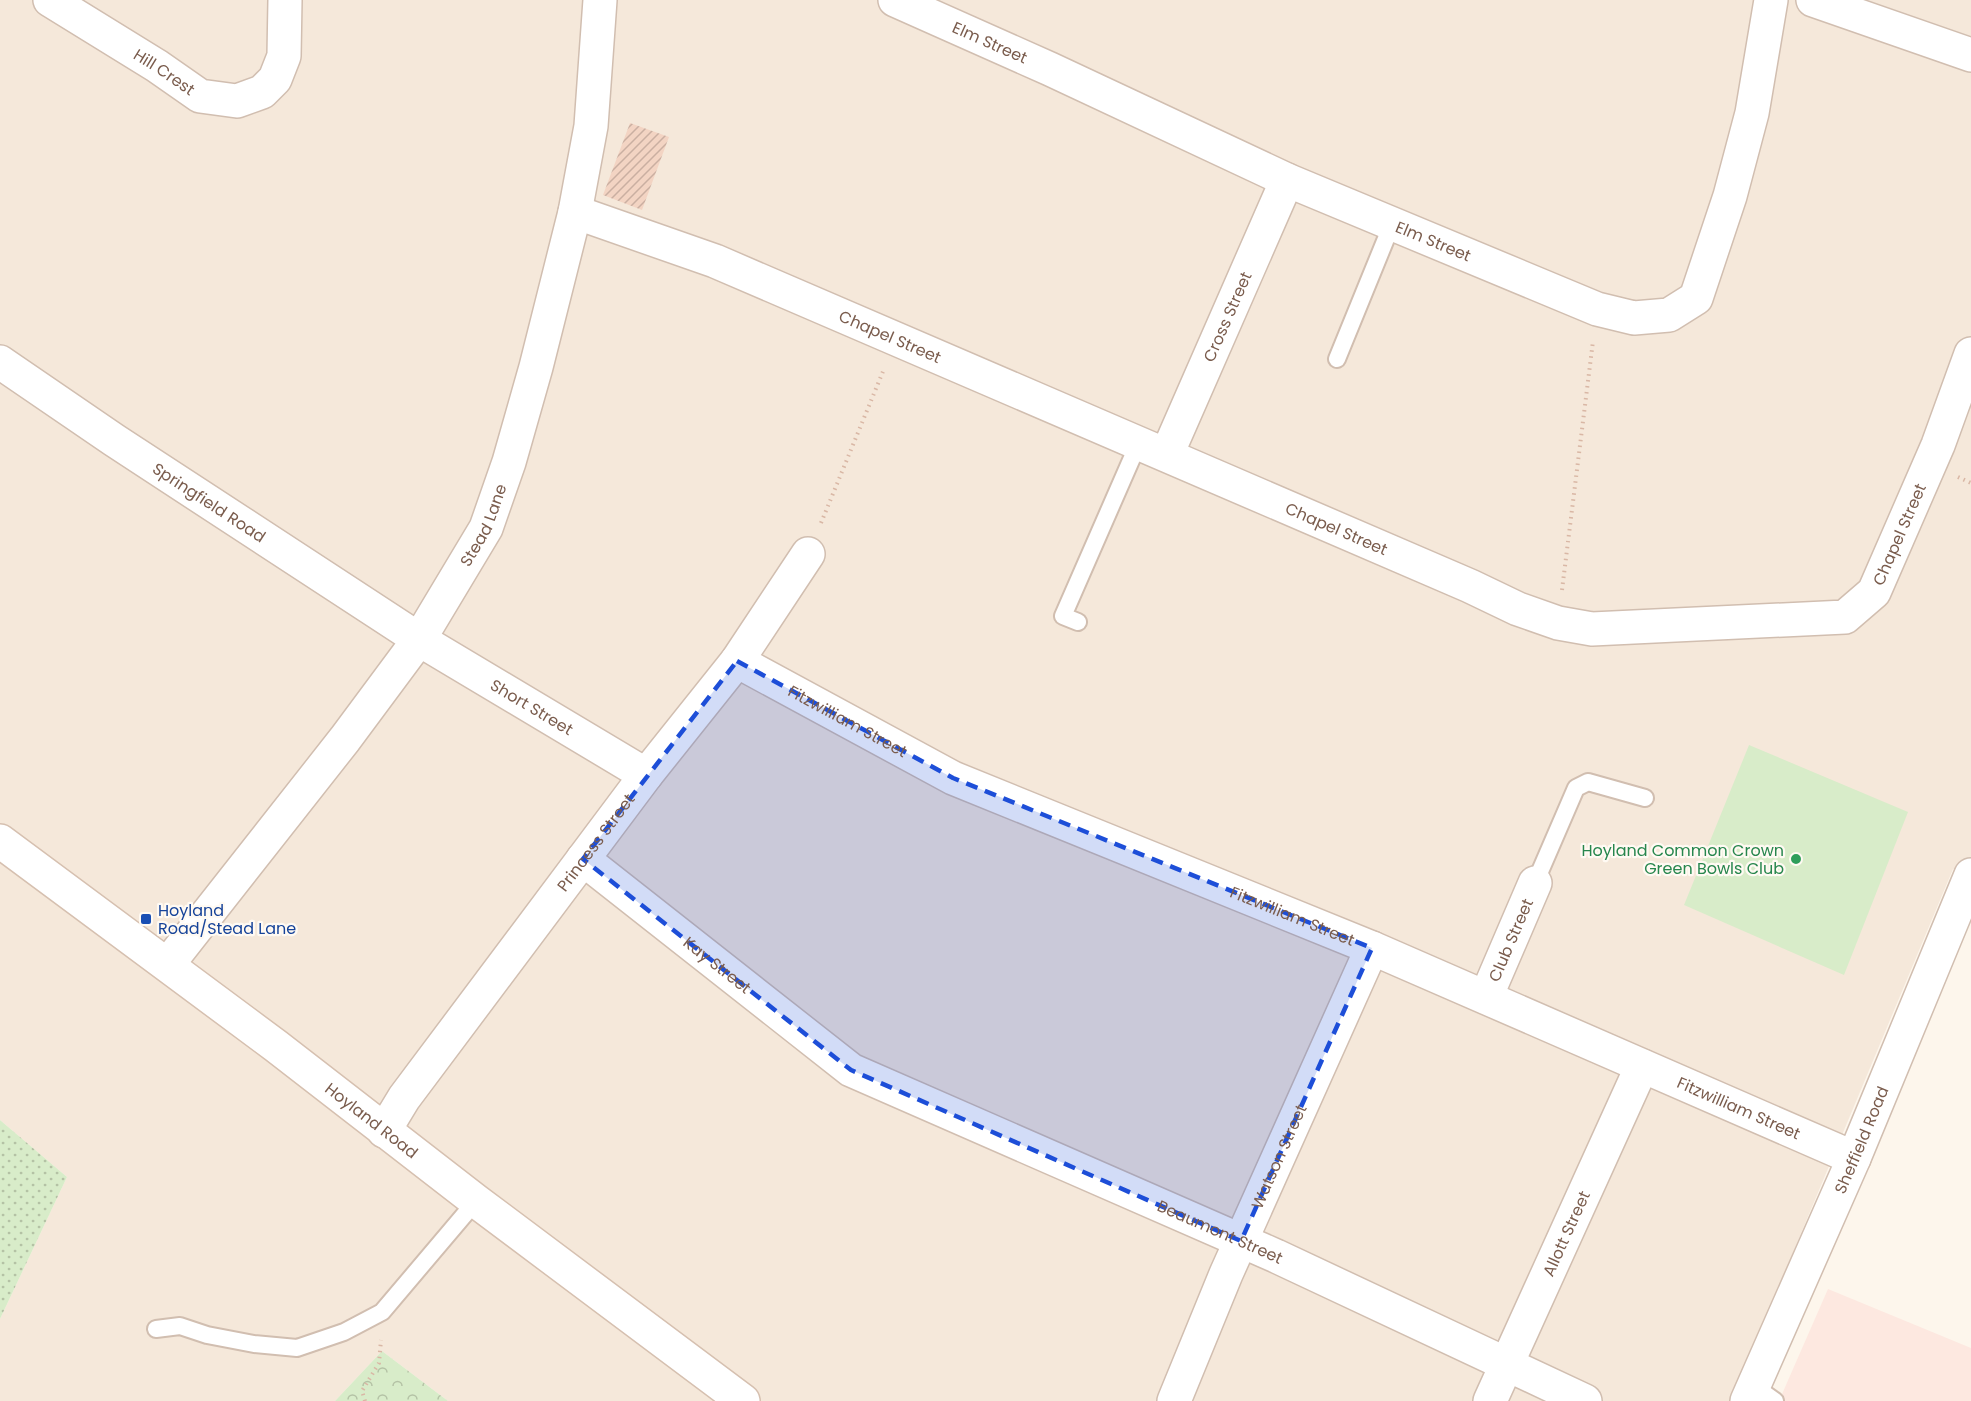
<svg xmlns="http://www.w3.org/2000/svg" width="1971" height="1401" viewBox="0 0 1971 1401" font-family="Poppins,sans-serif">
  <defs>
    <pattern id="grass-dots" width="8" height="8" patternUnits="userSpaceOnUse" patternTransform="scale(1.5)"><rect width="8" height="8" fill="#d8ecc9"/><path d="M2 2h.1M6 6h.1" fill="none" stroke="#b4c2a5" stroke-width="1.8" stroke-linecap="round"/></pattern>
    <pattern id="park-crowns" width="20" height="18" patternUnits="userSpaceOnUse" patternTransform="scale(1.5)"><rect width="20" height="18" fill="#d8ecc9"/><path d="M2 6a3 3 0 1 1 6 0M12 15a3 3 0 1 1 6 0" fill="none" stroke="#b4c2a5"/></pattern>
    <pattern id="building-hatch" width="6" height="6" patternUnits="userSpaceOnUse" patternTransform="scale(1.5)"><rect width="6" height="6" fill="#f3d4c3"/><path d="M-1 1l2-2M0 6l6-6M5 7l2-2" fill="none" stroke="#caafa1"/></pattern>
  </defs>
  <rect width="100%" height="100%" fill="#fdf6ec"/>
  <!-- residential -->
  <polygon fill="#f5e8da" points="0,0 1971,0 1971,874 1953,869 1731,1401 448,1401 382,1351 335,1401 0,1401 0,1319 67,1177 0,1120"/>
  <!-- commercial -->
  <polygon fill="#fde8e0" points="1828,1289 1971,1348 1971,1401 1779,1401"/>
  <!-- grass -->
  <polygon fill="url(#grass-dots)" points="0,1120 67,1177 0,1319"/>
  <!-- park -->
  <polygon fill="url(#park-crowns)" points="382,1351 448,1401 335,1401"/>
  <!-- pitch -->
  <polygon fill="#d8ecc9" points="1749,745 1908,812 1844,975 1684,905"/>
  <!-- building -->
  <polygon fill="url(#building-hatch)" points="630,123 669,137 642,210 603,195"/>
  <g fill="none" stroke-linecap="round" stroke-linejoin="round">
    <defs>
      <g id="service">
        <polyline points="1337,359 1392,224"/>
        <polyline points="1078,622 1063,616 1139,442"/>
        <polyline points="1535,883 1576,788 1588,782 1645,798"/>
        <polyline points="156,1329 180,1326 207,1335 254,1344 297,1348 344,1332 382,1312 476,1201"/>
        <polyline points="1754,1386 1775,1401"/>
      </g>
      <g id="minor">
        <path id="s1" d="M50,0L157,66L200,96L237,101L262,92L275,79L284,56L285,0"/>
        <path id="s2" d="M895,0L1050,69L1287,180L1597,309L1634,318L1669,315L1696,298L1730,196L1752,113L1771,0"/>
        <polyline points="1813,0 1971,55"/>
        <path id="s3" d="M575,212L715,261L1470,586L1518,609L1558,623L1592,629L1845,617L1874,592L1938,445L1971,354"/>
        <path id="s4" d="M0,362L114,440L420,640L646,775"/>
        <path id="s5" d="M1167,454L1287,180"/>
        <path id="s6" d="M737,661L953,778L1372,948L1854,1158"/>
        <path id="s7" d="M583,859L851,1070L1276,1256L1585,1401"/>
        <path id="s8" d="M168,964L345,739L420,638L486,528L509,462L536,367L575,212L591,126L600,0"/>
        <path id="s9" d="M1486,997L1535,883"/>
        <path id="s10" d="M384,1131L404,1098L646,775L737,661L808,554"/>
        <path id="s11" d="M1174,1401L1226,1274L1372,948"/>
        <path id="s12" d="M1490,1401L1642,1066"/>
      </g>
      <g id="tertiary">
        <path id="s13" d="M1747,1401L1854,1158L1971,875"/>
      </g>
      <g id="secondary">
        <path id="s14" d="M0,841L276,1046L476,1201L743,1401"/>
      </g>
    </defs>
    <!-- service casing -->
    <use href="#service" stroke="#d1beb0" stroke-width="20"/>
    <!-- minor casing -->
    <use href="#minor" stroke="#d1beb0" stroke-width="36"/>
    <!-- tertiary casing -->
    <use href="#tertiary" stroke="#d1beb0" stroke-width="36"/>
    <!-- secondary casing -->
    <use href="#secondary" stroke="#d6c0b0" stroke-width="36"/>
    <!-- path -->
    <g stroke="#d9b7a5" stroke-width="4" stroke-dasharray="1.5 4.5" stroke-linecap="butt">
      <polyline points="1958,477 1971,483"/>
      <polyline points="821,523 884,369"/>
      <polyline points="1562,590 1593,341"/>
      <polyline points="365,1401 362,1391 379,1363 381,1340"/>
    </g>
    <!-- service -->
    <use href="#service" stroke="#fff" stroke-width="16"/>
    <!-- minor -->
    <use href="#minor" stroke="#fff" stroke-width="33"/>
    <!-- tertiary -->
    <use href="#tertiary" stroke="#fff" stroke-width="33"/>
    <!-- secondary -->
    <use href="#secondary" stroke="#fff" stroke-width="33"/>
  </g>
  <!-- marked area -->
  <path fill="#1d4ed8" fill-opacity="0.2" stroke="#1d4ed8" stroke-width="4.5" stroke-dasharray="12 8" stroke-linejoin="round" d="M737,661L953,778L1372,948L1241,1241L851,1070L583,859Z"/>
  <!-- markers -->
  <circle fill="#2e9e5b" stroke="#fffaf3" stroke-width="2" cx="1796" cy="859" r="6"/>
  <rect fill="#1a4fb4" stroke="#fffaf3" stroke-width="2" x="140" y="913" width="12" height="12" rx="3"/>
  <g text-anchor="middle" stroke-width="4.5" stroke-linejoin="round" paint-order="stroke">
    <!-- street labels -->
    <g font-size="16" fill="#7a5c4d" stroke="#fffaf3">
      <text dy="6" stroke="none"><textPath href="#s2" startOffset="104">Elm Street</textPath></text>
      <text dy="6" stroke="none"><textPath href="#s1" startOffset="135">Hill Crest</textPath></text>
      <text dy="6" stroke="none"><textPath href="#s2" startOffset="590">Elm Street</textPath></text>
      <text dy="6" stroke="none"><textPath href="#s5" startOffset="150">Cross Street</textPath></text>
      <text dy="6" stroke="none"><textPath href="#s3" startOffset="339">Chapel Street</textPath></text>
      <text dy="6" stroke="none"><textPath href="#s4" startOffset="252">Springfield Road</textPath></text>
      <text dy="6" stroke="none"><textPath href="#s8" startOffset="542">Stead Lane</textPath></text>
      <text dy="6" stroke="none"><textPath href="#s3" startOffset="825">Chapel Street</textPath></text>
      <text dy="6" stroke="none"><textPath href="#s3" startOffset="1455">Chapel Street</textPath></text>
      <text dy="6" stroke="none"><textPath href="#s4" startOffset="634">Short Street</textPath></text>
      <text dy="6" stroke="none"><textPath href="#s6" startOffset="126">Fitzwilliam Street</textPath></text>
      <text dy="6" stroke="none"><textPath href="#s10" startOffset="358">Princess Street</textPath></text>
      <text dy="6" stroke="none"><textPath href="#s6" startOffset="612">Fitzwilliam Street</textPath></text>
      <text dy="6" stroke="none"><textPath href="#s9" startOffset="62">Club Street</textPath></text>
      <text dy="6" stroke="none"><textPath href="#s7" startOffset="171">Kay Street</textPath></text>
      <text dy="6" stroke="none"><textPath href="#s6" startOffset="1098">Fitzwilliam Street</textPath></text>
      <text dy="6" stroke="none"><textPath href="#s14" startOffset="465">Hoyland Road</textPath></text>
      <text dy="6" stroke="none"><textPath href="#s13" startOffset="285">Sheffield Road</textPath></text>
      <text dy="6" stroke="none"><textPath href="#s11" startOffset="266">Watson Street</textPath></text>
      <text dy="6" stroke="none"><textPath href="#s7" startOffset="744">Beaumont Street</textPath></text>
      <text dy="6" stroke="none"><textPath href="#s12" startOffset="184">Allott Street</textPath></text>
    </g>
    <!-- leisure labels -->
    <g font-size="16" fill="#27864d" stroke="#fffaf3" text-anchor="end">
      <text x="1784" y="856">Hoyland Common Crown<tspan x="1784" dy="18">Green Bowls Club</tspan></text>
    </g>
    <!-- transit labels -->
    <g font-size="16" fill="#164399" stroke="#fffaf3" text-anchor="start">
      <text x="158" y="916">Hoyland<tspan x="158" dy="18">Road/Stead Lane</tspan></text>
    </g>
  </g>
</svg>
